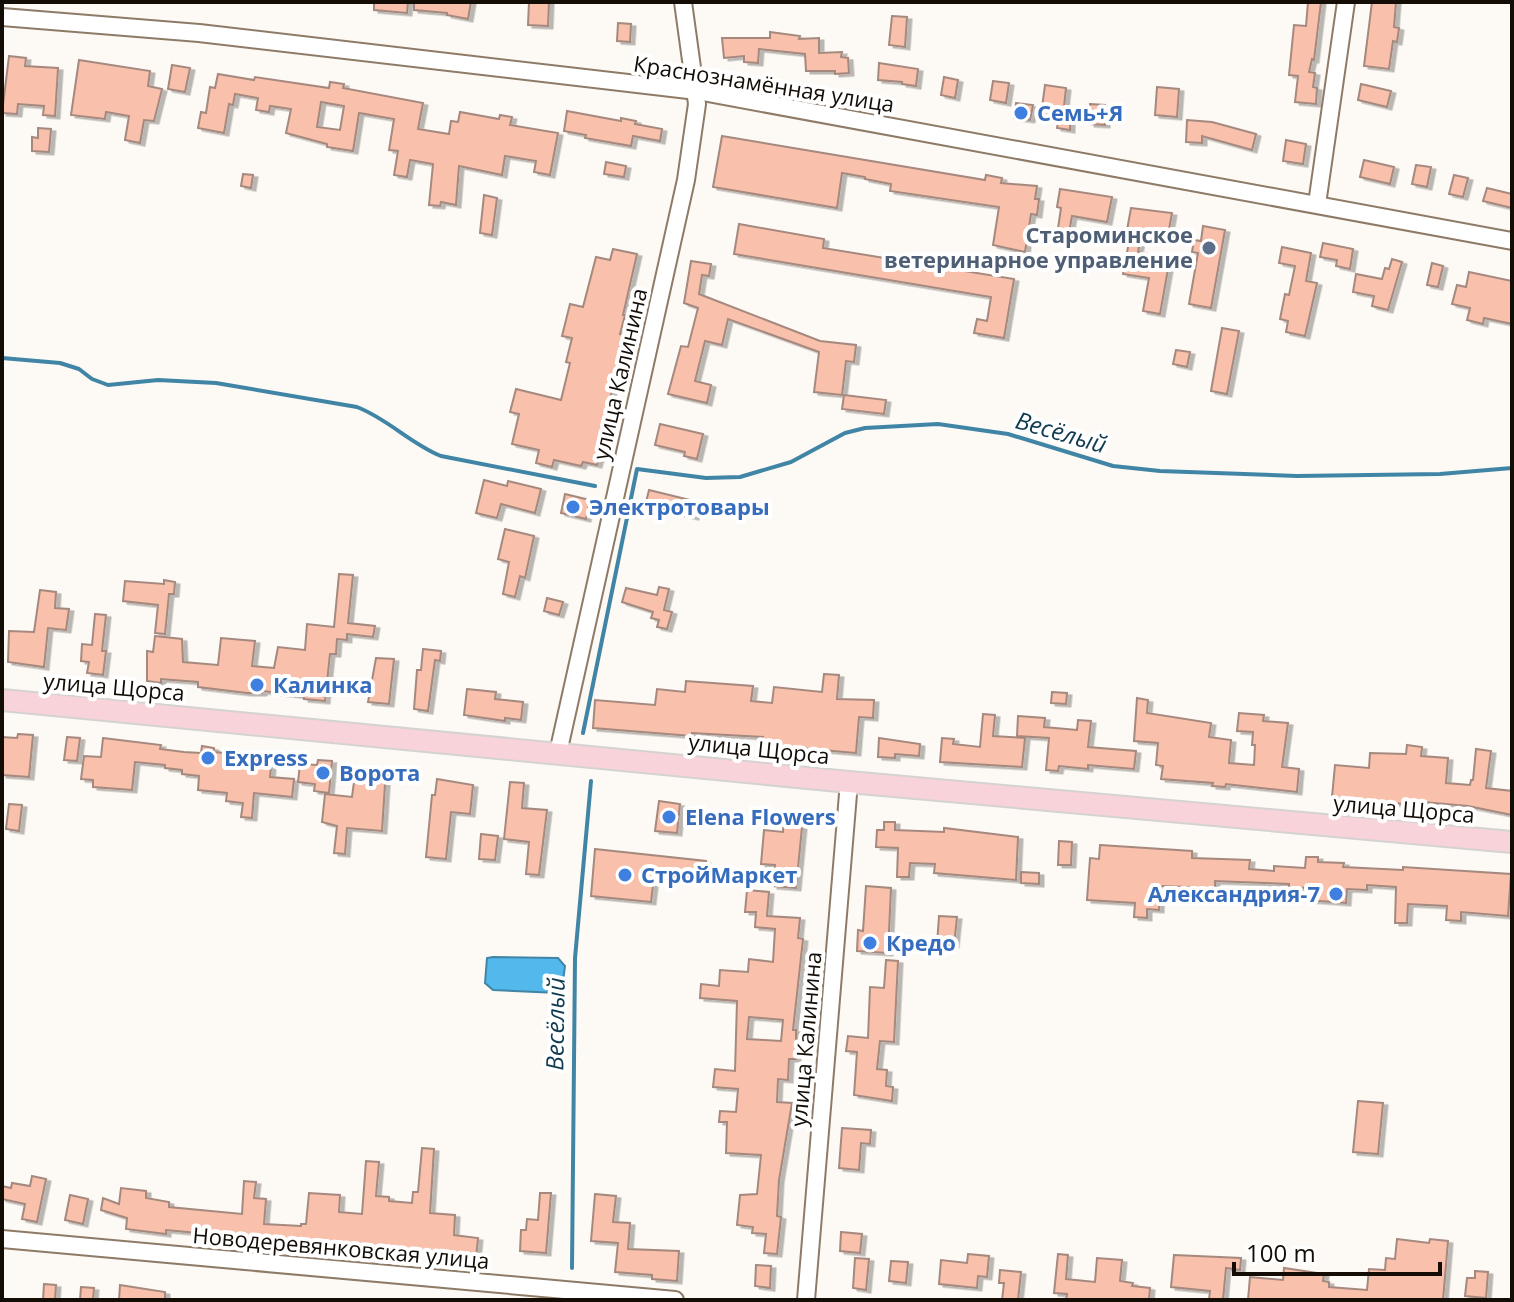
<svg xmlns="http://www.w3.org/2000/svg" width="1514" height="1302" viewBox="0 0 1514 1302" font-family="'Open Sans',sans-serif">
  <defs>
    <filter id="shadow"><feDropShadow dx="4.5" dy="2.5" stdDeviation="0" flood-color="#0004"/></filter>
  </defs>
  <rect width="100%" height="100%" fill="#fdf9f4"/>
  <!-- water -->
  <polygon fill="#53b8eb" stroke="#4085a6" stroke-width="2" points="493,957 558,958 565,966 562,989 558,993 493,990 485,983 487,958"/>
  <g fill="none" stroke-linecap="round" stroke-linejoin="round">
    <!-- stream -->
    <g stroke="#4085a6" stroke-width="4">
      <path d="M2,358L60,363L79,369L92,379L108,385L158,380L216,383L357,407C388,419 411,444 441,456L595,486"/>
      <polyline points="583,733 637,469 706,478 740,477 791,462 845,433 865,428 938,424 1008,434 1113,466 1160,471 1297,476 1440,474 1512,468"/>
      <polyline points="572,1268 575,958 591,781"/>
    </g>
  </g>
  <!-- building -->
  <g fill="#f9c0ab" stroke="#a5897f" stroke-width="2" fill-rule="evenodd" filter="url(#shadow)">
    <polygon points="374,2 408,2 407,13 374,10"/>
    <polygon points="414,2 471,2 468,19 447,15 447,13 414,10"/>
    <polygon points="529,2 549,2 548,26 528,25"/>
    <polygon points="1308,2 1321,2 1314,60 1312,59 1309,72 1315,73 1313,87 1317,88 1316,104 1295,102 1298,76 1289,75 1294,25 1306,26"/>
    <polygon points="1372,2 1396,2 1394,27 1399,28 1397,42 1393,41 1389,69 1364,66"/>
    <polygon points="892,16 907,17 905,47 889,45"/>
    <polygon points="618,23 631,24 630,42 617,41"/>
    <polygon points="770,32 800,36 799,39 819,38 819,53 842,52 841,57 848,58 849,73 835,74 835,71 806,71 805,54 759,49 758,63 744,62 744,56 724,58 722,38 770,38"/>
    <polygon points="9,56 26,58 25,66 58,68 55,116 43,115 44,106 18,104 17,114 2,113"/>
    <polygon points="79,60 150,71 148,86 162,89 154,121 144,120 140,143 125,140 129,116 106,112 105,119 71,115"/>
    <polygon points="879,63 918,69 916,86 902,84 902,82 878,80"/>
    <polygon points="172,65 190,68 185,92 168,89"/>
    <path d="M218,74L254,80L255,77L329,88L330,82L344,84L343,88L423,103L418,129L449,134L451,121L458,122L460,112L499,119L500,115L512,117L510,125L558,133L550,175L534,172L536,161L505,156L502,175L459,166L456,205L441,202L440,206L429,205L433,164L410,160L407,177L394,175L398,151L389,150L394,119L359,113L353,151L327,147V144L286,133L291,109L270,106L269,112L256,110L258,98L235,94L233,105L229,104L224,133L198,128L201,112L206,113L210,87L215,88ZM321,102L344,106L340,130L317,127Z"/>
    <polygon points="944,77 958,80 955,98 941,95"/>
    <polygon points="993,81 1009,83 1006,103 990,100"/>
    <polygon points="1361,84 1391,91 1387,107 1358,100"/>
    <polygon points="1045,85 1066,88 1064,107 1087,120 1070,118 1070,130 1057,128 1059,117 1041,115"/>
    <polygon points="1157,87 1179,89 1177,117 1155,115"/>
    <polygon points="1016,103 1033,105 1030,120 1014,118"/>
    <polygon points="1090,104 1105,105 1105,125 1090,124"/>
    <polygon points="567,111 621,121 621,118 636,121 635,124 662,129 660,141 633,136 631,146 585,138 586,135 564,131"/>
    <polygon points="1187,120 1212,122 1256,134 1252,150 1202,136 1202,143 1186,142"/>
    <polygon points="38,128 51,129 49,152 32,151 32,137 38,138"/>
    <polygon points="722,136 985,180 986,175 1002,178 1001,183 1037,186 1035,199 1039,199 1037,215 1031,214 1025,252 993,245 999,207 890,191 891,184 865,179 865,177 842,173 837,208 713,187"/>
    <polygon points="1286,140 1306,144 1303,164 1283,161"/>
    <polygon points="1364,160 1394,167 1390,184 1360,177"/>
    <polygon points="606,162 626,166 624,177 604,174"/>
    <polygon points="1416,165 1431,167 1427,187 1412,184"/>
    <polygon points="243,174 253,175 251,188 241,186"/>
    <polygon points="1454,175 1468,178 1463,197 1449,194"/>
    <polygon points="1487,188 1512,194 1512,208 1483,201"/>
    <polygon points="1060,189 1112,197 1107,222 1072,216 1067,244 1056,242 1061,208 1057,207"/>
    <polygon points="484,195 497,198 492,235 480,233"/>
    <polygon points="1131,208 1172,213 1168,235 1142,230 1138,252 1170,258 1160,314 1143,311 1149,278 1123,274 1131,231 1127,230"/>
    <polygon points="739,224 824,239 823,248 1014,279 1004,338 974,333 977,319 987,321 991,297 734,254"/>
    <polygon points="1203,226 1225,230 1211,308 1189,304 1198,253 1192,252 1194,240 1201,241"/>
    <polygon points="1323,243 1353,249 1350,269 1336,266 1337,260 1320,257"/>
    <polygon points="1282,247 1311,253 1306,281 1317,283 1305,336 1286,332 1288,321 1280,319 1285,294 1289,295 1295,266 1279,263"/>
    <polygon points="613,249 637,254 623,315 625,315 620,334 623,335 617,363 623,364 621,375 616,374 606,416 611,417 597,465 583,462 581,466 554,460 552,467 536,463 539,450 512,444 519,414 510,412 516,389 561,400 570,363 566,362 572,338 562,336 570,304 583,307 596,257 610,260"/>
    <polygon points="1392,259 1402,262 1388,310 1372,306 1374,296 1353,292 1356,274 1382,279 1385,268 1389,269"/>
    <polygon points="691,261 711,264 709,276 702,275 699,294 820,341 856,345 854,362 846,361 842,395 814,392 819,352 728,319 722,345 705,341 695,381 711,385 707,403 668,394 681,346 688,347 698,308 684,303"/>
    <polygon points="1432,263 1443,266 1438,287 1427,285"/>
    <polygon points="1469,272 1512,281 1512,324 1484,318 1483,324 1467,320 1470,308 1452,304 1457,285 1466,287"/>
    <polygon points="1222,328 1239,331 1227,394 1211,391"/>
    <polygon points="1176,350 1190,352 1187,367 1173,364"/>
    <polygon points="844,395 886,400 884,414 842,409"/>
    <polygon points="660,424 703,434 697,459 684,456 685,452 655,445"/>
    <polygon points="484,480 507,486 508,481 541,489 535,513 501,504 497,518 476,513"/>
    <polygon points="649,490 698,502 694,517 657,508 658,505 646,502"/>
    <polygon points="565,494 590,500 586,519 561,513"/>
    <polygon points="505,529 534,536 525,578 520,576 515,597 503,594 509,562 498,559"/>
    <polygon points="339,574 353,575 348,623 375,626 373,637 347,634 347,640 337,639 336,654 330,654 325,701 304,699 304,696 263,691 262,693 247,693 198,687 198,682 161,679 161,683 147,681 147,651 153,652 155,636 182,639 183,662 218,665 221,638 255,641 252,666 274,668 278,647 305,650 307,624 334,627"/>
    <polygon points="164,580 175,582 174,594 169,594 165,634 155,633 158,605 123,601 125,581 164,584"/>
    <polygon points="659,587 669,589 664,610 672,612 667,629 657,627 659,620 651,618 653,612 622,602 626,588 657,595"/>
    <polygon points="40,590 56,592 55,608 69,609 66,630 48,628 44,667 8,662 9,631 34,632"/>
    <polygon points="547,598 563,602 559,615 544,611"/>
    <polygon points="95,614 106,615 102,651 106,651 103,675 87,673 89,662 81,661 82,644 92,645"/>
    <polygon points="423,649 441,651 440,661 435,660 428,711 414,709 417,670 421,670"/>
    <polygon points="376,658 394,659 389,704 368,702"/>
    <polygon points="824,674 839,675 837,699 874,700 873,718 859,717 856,753 763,745 763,737 692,733 692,736 593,728 595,700 655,705 657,689 685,692 686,681 753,686 751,701 772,703 774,687 822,692"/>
    <polygon points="467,689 496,692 495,699 523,702 521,720 505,718 505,721 464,715"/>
    <polygon points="1052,692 1067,693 1066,704 1051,703"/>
    <polygon points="1137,698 1148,700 1147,713 1211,723 1209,737 1231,740 1229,763 1254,765 1255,745 1252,745 1253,732 1237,731 1239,713 1264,715 1263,721 1288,723 1282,767 1299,769 1297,792 1226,784 1225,787 1212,786 1213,783 1161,779 1163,766 1156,765 1158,743 1134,741"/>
    <polygon points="983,714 995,715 993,736 1025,738 1022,767 940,762 942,738 954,739 953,744 980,747"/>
    <polygon points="1018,716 1045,718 1044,727 1077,730 1078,720 1091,721 1088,747 1136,751 1134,769 1088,765 1088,769 1059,766 1058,771 1046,770 1049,738 1017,736"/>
    <polygon points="18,734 33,735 29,777 2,775 2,737 17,738"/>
    <polygon points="67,737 80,738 77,761 64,760"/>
    <polygon points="103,738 161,745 160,749 184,752 201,753 202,746 214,748 214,752 272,757 270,777 294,779 292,797 254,793 252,818 241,817 243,803 226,801 227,793 198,790 199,776 182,774 182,770 165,768 165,765 135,762 132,790 93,787 93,780 81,779 84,756 101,757"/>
    <polygon points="879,738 920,744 919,756 895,754 895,758 878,757"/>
    <polygon points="1407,745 1422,747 1421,756 1448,758 1446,783 1470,785 1471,780 1473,780 1476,749 1491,751 1486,788 1512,791 1512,815 1468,806 1423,802 1422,805 1374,802 1332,797 1335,765 1369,768 1370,753 1406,754"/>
    <polygon points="318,760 332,761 329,793 314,791 315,784 298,782 300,764 317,765"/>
    <polygon points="368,767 386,769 382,831 347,828 345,854 334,853 337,826 322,822 325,794 352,797 354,782 366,784"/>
    <polygon points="437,779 473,785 470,814 451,812 446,859 426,857 432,795 435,795"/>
    <polygon points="510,782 524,783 522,808 547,810 539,875 526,874 529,842 504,839"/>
    <polygon points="659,801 680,804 677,833 655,831"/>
    <polygon points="9,804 22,805 19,831 6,829"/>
    <polygon points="784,815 803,817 796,888 773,886 775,865 761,864 764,830 783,832"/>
    <polygon points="884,822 895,822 895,830 944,832 944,828 1018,837 1016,880 934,873 935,864 910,863 909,877 897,877 898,848 876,847 877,830 884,830"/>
    <polygon points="481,834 498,836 495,860 479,859"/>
    <polygon points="1059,841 1072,842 1071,865 1058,865"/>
    <polygon points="1100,845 1192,851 1192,858 1250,860 1249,869 1274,871 1274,866 1305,868 1306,857 1318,857 1318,862 1344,863 1343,867 1403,870 1403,867 1511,874 1508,916 1461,912 1461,921 1446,920 1447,906 1408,904 1407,923 1395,923 1396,887 1367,885 1367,890 1347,889 1346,903 1307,900 1307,888 1289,887 1289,884 1215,881 1215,888 1160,886 1159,910 1147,909 1147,918 1134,917 1135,903 1087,900 1090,858 1099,859"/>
    <polygon points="595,849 706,861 704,882 654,877 651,902 591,896"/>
    <polygon points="1021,872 1039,873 1039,884 1021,883"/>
    <polygon points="866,886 891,888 888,953 857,951 858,930 863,931"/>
    <path d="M747,890L769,892L767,916L800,918L798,938L803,939L793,1030H796V1059H789L788,1080L778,1079L777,1102L792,1103L779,1180L777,1216L781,1217L777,1254L764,1253L766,1234L752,1233L753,1227L737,1225L740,1195L757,1194L761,1155L726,1153L727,1122H719L720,1111L736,1112L738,1089L713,1087L715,1069L735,1071L737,1001L700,998L701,984L719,986L720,970L748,972L749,959L773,962L775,929L755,927L756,912H745ZM749,1017L783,1020L781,1041L747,1039Z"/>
    <polygon points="939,916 957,917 954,945 937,944"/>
    <polygon points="886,960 898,961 894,1042 880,1041 877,1069 887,1070 886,1086 893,1087 892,1101 854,1095 857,1052 846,1051 848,1036 868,1038 870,987 884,988"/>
    <polygon points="1358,1101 1383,1103 1378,1154 1353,1152"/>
    <polygon points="842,1128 871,1130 870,1144 861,1143 859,1170 839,1168"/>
    <polygon points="422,1148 434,1149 430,1213 455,1215 454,1235 478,1238 476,1258 452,1256 452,1260 437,1259 437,1252 407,1249 406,1259 350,1256 351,1251 266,1245 209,1237 198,1233 166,1230 166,1234 126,1229 127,1218 101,1210 103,1198 119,1204 121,1188 146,1191 146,1198 169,1202 169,1207 242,1214 244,1181 256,1182 254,1198 266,1199 264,1224 301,1226 301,1224 306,1224 309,1193 340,1195 339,1212 362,1214 366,1161 379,1162 376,1196 389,1197 389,1201 412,1203 413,1192 418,1192"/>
    <polygon points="32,1176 46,1179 37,1222 22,1219 25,1204 2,1199 2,1186 11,1188 12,1183 30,1186"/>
    <polygon points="540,1193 551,1193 546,1253 520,1251 521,1230 526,1230 527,1219 538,1220"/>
    <polygon points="595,1194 616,1196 613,1222 630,1223 628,1249 679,1251 677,1281 652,1279 652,1275 615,1272 618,1243 591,1241"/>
    <polygon points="70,1195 88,1199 83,1224 65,1220"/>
    <polygon points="841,1232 862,1234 860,1253 840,1251"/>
    <polygon points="1397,1239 1429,1243 1430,1239 1448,1241 1443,1300 1248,1300 1250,1277 1283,1280 1284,1268 1324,1274 1323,1281 1329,1282 1329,1287 1367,1290 1369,1269 1385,1270 1386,1258 1395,1259"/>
    <polygon points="968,1254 989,1256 987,1277 978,1276 977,1288 939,1284 941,1260 967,1263"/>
    <polygon points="1058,1254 1068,1255 1066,1279 1095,1282 1097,1258 1122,1260 1120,1281 1133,1283 1132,1286 1150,1288 1149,1300 1066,1300 1067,1294 1054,1293"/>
    <polygon points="1174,1255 1241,1258 1240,1270 1226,1268 1223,1300 1209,1300 1210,1291 1171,1287"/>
    <polygon points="855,1258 869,1259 866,1290 853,1288"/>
    <polygon points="891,1261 908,1262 906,1283 889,1281"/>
    <polygon points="756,1265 771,1266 770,1288 755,1286"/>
    <polygon points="1000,1270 1021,1272 1018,1300 1002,1300 1004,1283 999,1283"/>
    <polygon points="1475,1271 1488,1272 1486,1298 1465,1296 1467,1278 1475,1278"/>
    <polygon points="44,1284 56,1285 55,1300 43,1300"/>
    <polygon points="120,1285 165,1292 165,1300 119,1300"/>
    <polygon points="81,1287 94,1288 93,1300 80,1300"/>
  </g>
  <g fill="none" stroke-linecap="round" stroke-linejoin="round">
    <defs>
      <g id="minor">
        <polyline points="2,17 199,33 697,91 1512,241"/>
        <polyline points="1317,204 1346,2"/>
        <polyline points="558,753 686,180 697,104 683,2"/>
        <polyline points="2,1239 675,1300"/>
        <polyline points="806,1300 849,782"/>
      </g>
      <polyline id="major" points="2,700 849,782 1512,842"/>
    </defs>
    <!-- minor casing -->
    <use href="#minor" stroke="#8e7b67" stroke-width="20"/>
    <!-- major casing -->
    <use href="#major" stroke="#d5d3d2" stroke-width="24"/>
    <!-- minor -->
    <use href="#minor" stroke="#fff" stroke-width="16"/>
    <!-- major -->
    <use href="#major" stroke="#f8d3d9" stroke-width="20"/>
  </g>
  <!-- markers -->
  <g fill="#3f7fe0" stroke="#fff" stroke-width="3">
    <circle cx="1021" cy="113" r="8"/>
    <circle cx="573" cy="507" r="8"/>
    <circle cx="257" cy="685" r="8"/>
    <circle cx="208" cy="758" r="8"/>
    <circle cx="323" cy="773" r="8"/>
    <circle cx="669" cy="817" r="8"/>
    <circle cx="625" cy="875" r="8"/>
    <circle cx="1336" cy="894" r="8"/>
    <circle cx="870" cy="943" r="8"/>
  </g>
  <circle fill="#5c6f8a" stroke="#fff" stroke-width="3" cx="1209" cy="248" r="8"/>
  <g text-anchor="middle" stroke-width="8" stroke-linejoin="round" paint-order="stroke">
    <!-- street labels -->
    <g font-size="22" fill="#140d06" stroke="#fff">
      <text transform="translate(764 84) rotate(9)" y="8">Краснознамённая улица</text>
      <text transform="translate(620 374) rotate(-77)" y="8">улица Калинина</text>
      <text transform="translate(114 687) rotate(5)" y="8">улица Щорса</text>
      <text transform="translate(759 749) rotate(6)" y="8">улица Щорса</text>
      <text transform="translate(1404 809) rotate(5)" y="8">улица Щорса</text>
      <text transform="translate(806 1039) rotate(-85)" y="8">улица Калинина</text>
      <text transform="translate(341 1248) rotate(5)" y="8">Новодеревянковская улица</text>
    </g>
    <!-- shop labels -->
    <g font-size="22" font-weight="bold" fill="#366cbe" stroke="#fff" text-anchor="start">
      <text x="1037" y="121">Семь+Я</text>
      <text x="589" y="515">Электротовары</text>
      <text x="273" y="693">Калинка</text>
      <text x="224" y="766">Express</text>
      <text x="339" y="781">Ворота</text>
      <text x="685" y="825">Elena Flowers</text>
      <text x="641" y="883">СтройМаркет</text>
      <text x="1320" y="902" text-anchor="end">Александрия-7</text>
      <text x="886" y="951">Кредо</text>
    </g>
    <!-- service labels -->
    <g font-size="22" font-weight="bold" fill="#4e5e75" stroke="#fff" text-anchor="end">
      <text x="1193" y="243">Староминское<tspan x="1193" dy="25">ветеринарное управление</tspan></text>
    </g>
    <!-- water labels -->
    <g font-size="24" font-style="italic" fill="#0f3b50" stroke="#fff">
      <text transform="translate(1061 433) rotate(16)" y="8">Весёлый</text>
      <text transform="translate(556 1024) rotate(-89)" y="8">Весёлый</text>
    </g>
  </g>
  <!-- border -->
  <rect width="1514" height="1302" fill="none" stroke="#140d06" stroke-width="8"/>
  <!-- scale -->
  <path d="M1234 1262v12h206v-12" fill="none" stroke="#140d06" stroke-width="4"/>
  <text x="1246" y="1262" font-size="24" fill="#140d06" stroke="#ffffff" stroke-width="6" paint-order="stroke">100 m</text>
</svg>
